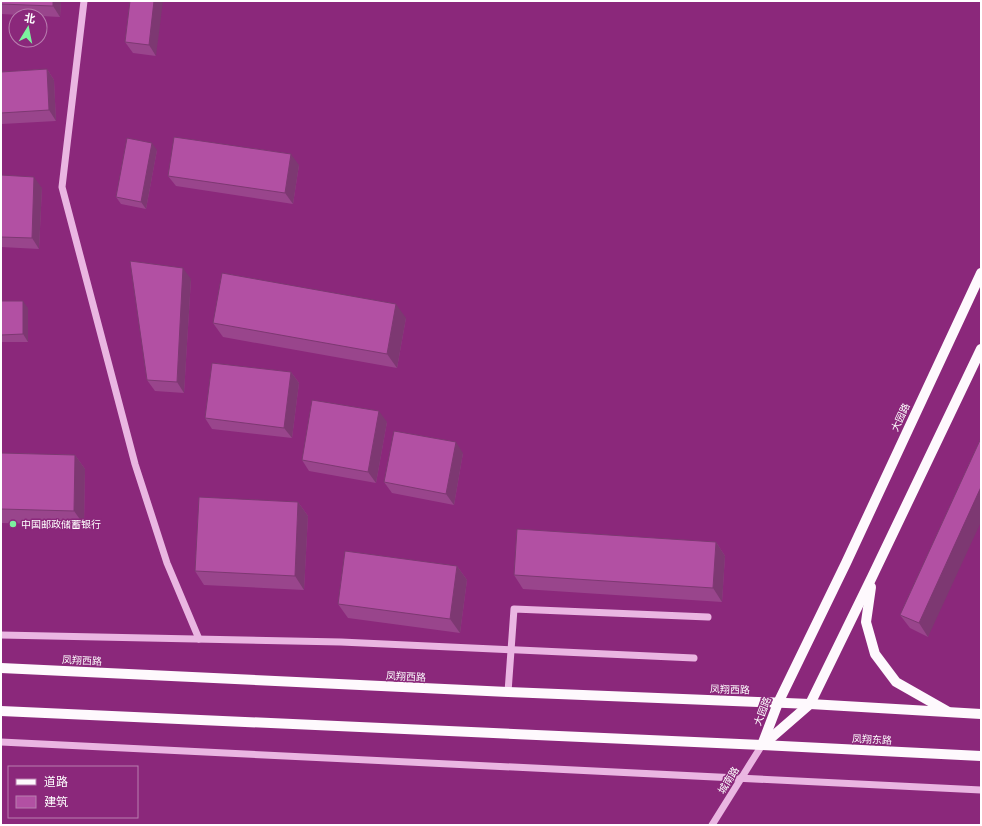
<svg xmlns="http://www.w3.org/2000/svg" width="982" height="826" viewBox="0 0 982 826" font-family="Manrope,'Noto Sans SC',sans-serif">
  <rect width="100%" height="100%" fill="#8b287b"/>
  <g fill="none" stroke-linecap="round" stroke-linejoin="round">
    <!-- minor -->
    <g stroke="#eab6e2" stroke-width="7">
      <polyline points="84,1 62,187 135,464 167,563 199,639"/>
      <polyline points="1,635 341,642 694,658"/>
      <polyline points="508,692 514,609 708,617"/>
      <polyline points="1,742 981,790"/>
      <polyline points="712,825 762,745"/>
    </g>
    <!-- major -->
    <g stroke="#fef9fd" stroke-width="10">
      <polyline points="871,587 866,622 875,654 896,682 947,711"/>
      <polyline points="1,668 508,692 810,704 981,714"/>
      <polyline points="1,711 762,745 981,756"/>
      <polyline points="764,744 810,704 872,577 981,349"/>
      <polyline points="762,745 778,703 846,563 981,273"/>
    </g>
  </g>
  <!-- wall -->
  <g fill="#99458c">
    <polygon points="1,1 61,1 60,17 1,14"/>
    <polygon points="130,1 156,56 133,53 125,42"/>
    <polygon points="47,69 54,80 56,121 2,124 1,122 1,72"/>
    <polygon points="157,150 146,209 121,204 116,197"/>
    <polygon points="299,165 293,204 176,186 168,176"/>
    <polygon points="1,175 42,188 39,249 1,247"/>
    <polygon points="191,279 184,393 155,391 147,380"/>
    <polygon points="1,301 28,308 28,342 1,342"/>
    <polygon points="406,318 397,368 223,337 213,323"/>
    <polygon points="291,372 299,383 292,438 212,429 205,418"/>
    <polygon points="387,422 376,483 309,471 302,460"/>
    <polygon points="981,438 928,637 910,628 900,615"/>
    <polygon points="1,453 75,455 85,469 84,525 1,523"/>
    <polygon points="463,453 454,505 392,493 384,482"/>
    <polygon points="298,502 308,516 304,590 204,585 195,571"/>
    <polygon points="716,542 725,556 722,602 523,589 514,575"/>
    <polygon points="457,566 467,580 460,633 348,618 338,604"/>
  </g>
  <!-- shaded-wall -->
  <g fill="#7d3872">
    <polygon points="53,1 61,1 60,17 53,6"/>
    <polygon points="154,1 163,1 156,56 149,45"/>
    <polygon points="47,69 54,80 56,121 49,110"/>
    <polygon points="152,143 157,150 146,209 141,202"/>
    <polygon points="291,154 299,165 293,204 285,193"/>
    <polygon points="34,177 42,188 39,249 32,238"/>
    <polygon points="183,268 191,279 184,393 177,382"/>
    <polygon points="23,301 28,308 28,342 23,334"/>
    <polygon points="396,304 406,318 397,368 387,354"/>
    <polygon points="291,372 299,383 292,438 284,428"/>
    <polygon points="379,411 387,422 376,483 368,472"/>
    <polygon points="456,442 463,453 454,505 446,494"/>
    <polygon points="75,455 85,469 84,525 74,511"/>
    <polygon points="981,487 981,522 928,637 919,623"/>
    <polygon points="298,502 308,516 304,590 295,576"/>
    <polygon points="716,542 725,556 722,602 713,588"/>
    <polygon points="457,566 467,580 460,633 450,619"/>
  </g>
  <!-- building -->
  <g fill="#b250a3" stroke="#7d3872">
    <polygon points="1,1 53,1 53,6 1,4"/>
    <polygon points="130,1 154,1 149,45 125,42"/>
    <polygon points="47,69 49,110 1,113 1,72"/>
    <polygon points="174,137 291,154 285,193 168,176"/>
    <polygon points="127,138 152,143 141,202 116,197"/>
    <polygon points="1,175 34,177 32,238 1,237"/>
    <polygon points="130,261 183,268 177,382 147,380"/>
    <polygon points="222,273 396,304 387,354 213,323"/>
    <polygon points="1,301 23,301 23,334 1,335"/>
    <polygon points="212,363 291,372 284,428 205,418"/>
    <polygon points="312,400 379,411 368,472 302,460"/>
    <polygon points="394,431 456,442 446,494 384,482"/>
    <polygon points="981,438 981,487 919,623 900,615"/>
    <polygon points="1,453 75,455 74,511 1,509"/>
    <polygon points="199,497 298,502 295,576 195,571"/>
    <polygon points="517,529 716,542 713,588 514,575"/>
    <polygon points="345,551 457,566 450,619 338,604"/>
  </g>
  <!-- markers -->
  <circle fill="#7cf29f" stroke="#8b287b" stroke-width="1.5" cx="13" cy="524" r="4"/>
  <g text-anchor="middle" stroke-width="3" stroke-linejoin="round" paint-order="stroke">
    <!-- street labels -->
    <g font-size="10" fill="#fff" stroke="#8b287b">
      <text transform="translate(900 417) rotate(-65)" y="4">大园路</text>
      <text transform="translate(82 660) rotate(3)" y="4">凤翔西路</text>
      <text transform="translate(406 676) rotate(3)" y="4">凤翔西路</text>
      <text transform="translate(730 689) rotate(2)" y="4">凤翔西路</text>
      <text transform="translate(762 711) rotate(-69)" y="4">大园路</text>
      <text transform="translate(872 739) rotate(3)" y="4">凤翔东路</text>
      <text transform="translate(728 780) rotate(-58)" y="4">城南路</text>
    </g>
    <!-- poi labels -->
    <g font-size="10" fill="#fff" stroke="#8b287b" text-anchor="start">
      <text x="21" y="528">中国邮政储蓄银行</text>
    </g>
  </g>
  <!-- border -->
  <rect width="982" height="826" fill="none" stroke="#ffffff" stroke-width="4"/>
  <!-- legend -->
  <rect x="8" y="766" width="130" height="52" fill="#8b287b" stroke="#b97eb0"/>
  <rect x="16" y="779" width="20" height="6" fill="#fef9fd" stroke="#b97eb0"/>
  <text x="44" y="786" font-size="12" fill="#ffffff">道路</text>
  <rect x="16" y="796" width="20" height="12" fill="#b250a3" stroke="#b97eb0"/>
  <text x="44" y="806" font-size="12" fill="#ffffff">建筑</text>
  <!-- north arrow -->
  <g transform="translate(28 28) rotate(10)"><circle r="19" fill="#8b287b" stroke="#b97eb0"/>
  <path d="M0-3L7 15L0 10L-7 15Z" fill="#7cf29f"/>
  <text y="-6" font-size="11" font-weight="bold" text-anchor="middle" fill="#ffffff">北</text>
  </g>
</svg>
